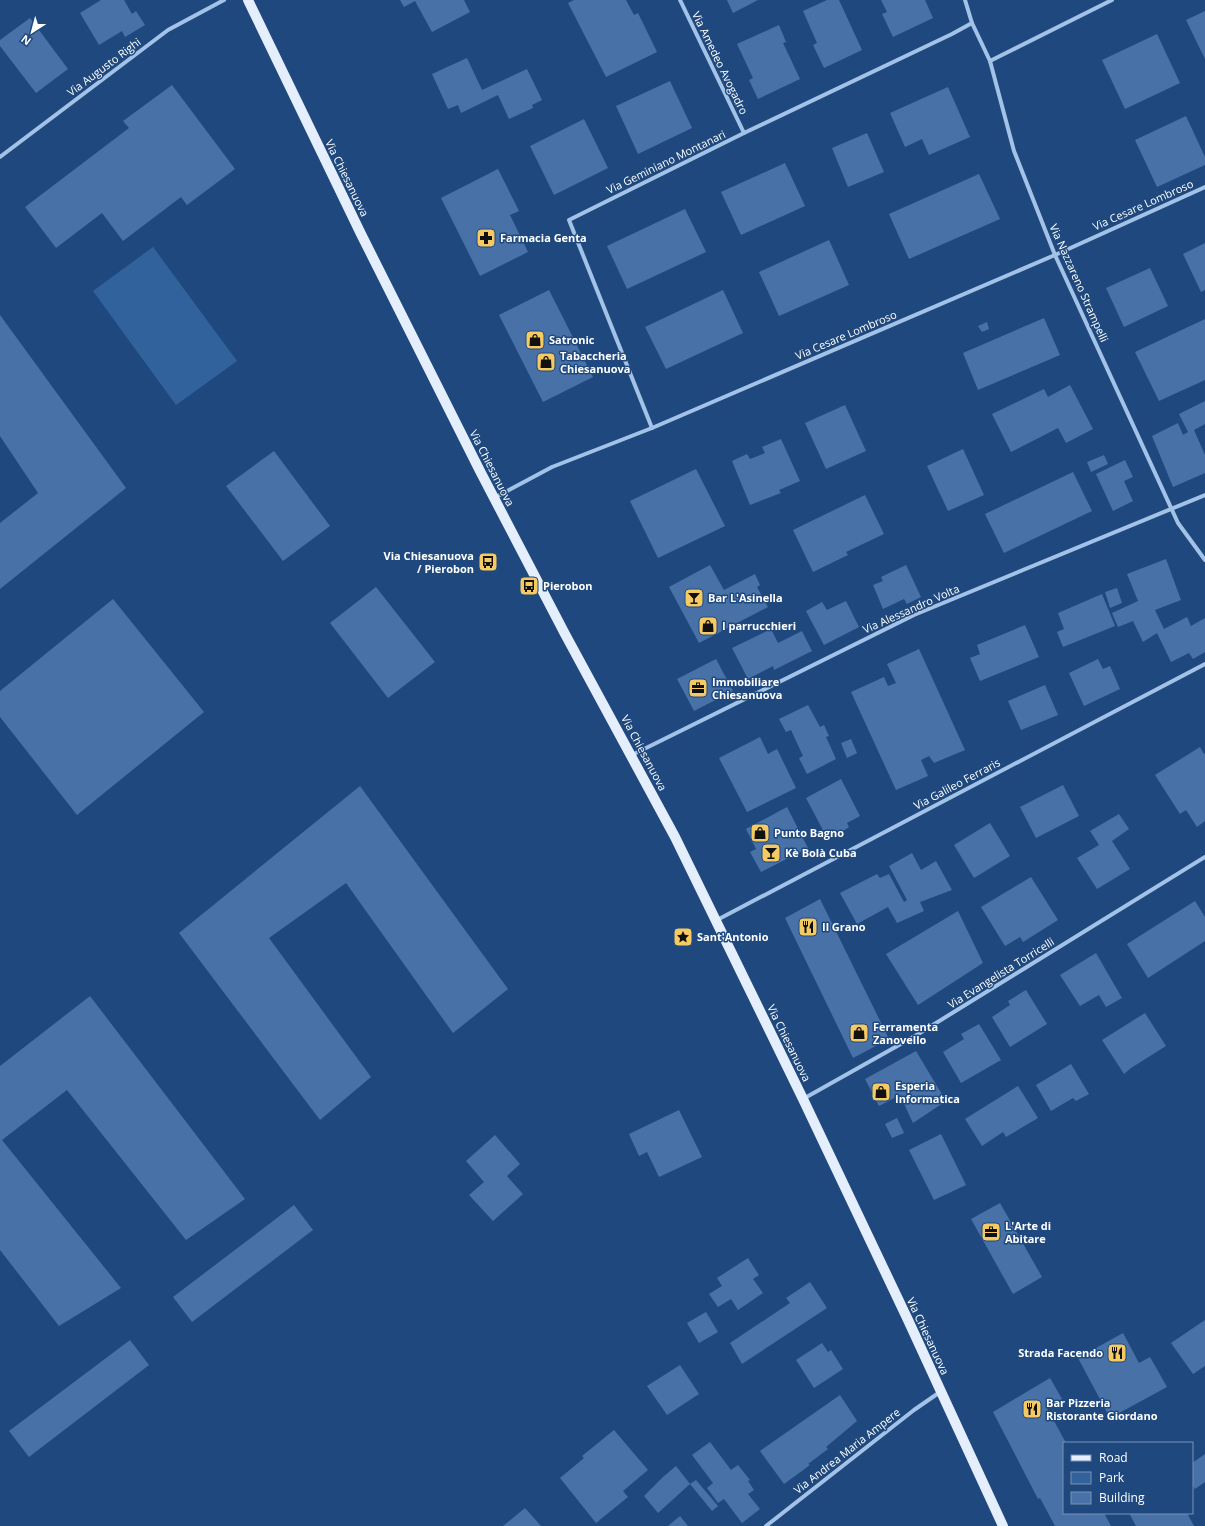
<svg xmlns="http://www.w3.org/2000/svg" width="1205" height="1526" viewBox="0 0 1205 1526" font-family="'Open Sans',sans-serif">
  <rect width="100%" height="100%" fill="#1f497e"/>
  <!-- green -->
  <polygon fill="#32629c" points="153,247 237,361 176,405 93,291"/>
  <!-- building -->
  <g fill="#4872a7">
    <polygon points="101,0 124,0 132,14 136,11 145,25 125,37 122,31 99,45 80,13"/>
    <polygon points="400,0 464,0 470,12 432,32 415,1 404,7"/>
    <polygon points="574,0 626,0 634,15 638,13 657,52 606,77 568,3"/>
    <polygon points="727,0 758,0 733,13"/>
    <polygon points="827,0 839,0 862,50 824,68 813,45 817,43 803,11"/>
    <polygon points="881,0 925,0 933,18 893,37 882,14 887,12"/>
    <polygon points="1205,11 1205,59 1186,20"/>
    <polygon points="30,18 68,69 36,93 0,46 0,40"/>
    <polygon points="779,25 786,42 783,43 800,79 758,99 749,80 753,78 737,44"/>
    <polygon points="1157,34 1180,83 1125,109 1102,60"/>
    <polygon points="467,58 482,90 527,69 542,100 532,105 533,108 509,119 498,95 461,113 458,105 448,109 432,74"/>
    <polygon points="670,81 692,128 638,154 616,106"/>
    <polygon points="172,85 235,169 187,205 181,197 123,241 102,213 56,248 25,207 129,128 123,121"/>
    <polygon points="948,87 970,137 929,155 922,139 905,147 890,113"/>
    <polygon points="1186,116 1205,157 1205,165 1157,187 1135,140"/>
    <polygon points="584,119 608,168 554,195 530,146"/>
    <polygon points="867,133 884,172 848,187 832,148"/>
    <polygon points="785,163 805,206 741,235 721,192"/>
    <polygon points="498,169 519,211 510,215 528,252 480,276 441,198"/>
    <polygon points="979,174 1000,219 909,259 889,214"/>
    <polygon points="685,209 706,252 627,289 607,246"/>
    <polygon points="829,240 849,285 779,316 759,272"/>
    <polygon points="1205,243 1205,290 1201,292 1183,254"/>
    <polygon points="1150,268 1168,306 1124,327 1106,288"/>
    <polygon points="549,290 593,377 543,402 499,315"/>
    <polygon points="723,290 743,333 666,369 645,327"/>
    <polygon points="0,315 126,488 0,589 0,523 38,493 0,436"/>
    <polygon points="1044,318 1060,355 978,390 963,353"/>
    <polygon points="1205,319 1205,380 1159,401 1135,352"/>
    <polygon points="987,322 989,329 982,332 978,326"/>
    <polygon points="1070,385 1093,429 1066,443 1058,428 1011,452 992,414 1044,389 1048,397"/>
    <polygon points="1205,401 1205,424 1194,430 1205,455 1205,473 1173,487 1152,436 1178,423 1183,435 1188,432 1179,414"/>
    <polygon points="845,405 866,451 826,469 805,423"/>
    <polygon points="781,439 800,481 779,490 781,493 750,505 732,461 747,454 750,459 765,453 762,447"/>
    <polygon points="963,449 984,495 948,511 927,466"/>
    <polygon points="274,451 330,526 283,561 226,486"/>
    <polygon points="1104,455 1108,464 1091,472 1087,462"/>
    <polygon points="1125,460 1133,477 1124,481 1133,501 1113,511 1096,474"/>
    <polygon points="696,469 725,526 658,558 630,501"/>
    <polygon points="1073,472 1092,511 1004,553 985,514"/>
    <polygon points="865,495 884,534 846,552 848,555 813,572 793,530"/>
    <polygon points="1166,559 1181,600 1155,610 1164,629 1187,617 1191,626 1205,618 1205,652 1193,659 1189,653 1171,662 1157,633 1143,642 1133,621 1118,627 1112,613 1138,601 1127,574"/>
    <polygon points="710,565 724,590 755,574 760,585 757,587 768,607 699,643 669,587"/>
    <polygon points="906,565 921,597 907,604 904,599 883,609 873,585 883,581 881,577"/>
    <polygon points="376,587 435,662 388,698 330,623"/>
    <polygon points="1117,588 1122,603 1110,608 1105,592"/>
    <polygon points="1102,594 1115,626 1063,647 1057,632 1064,629 1058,613"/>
    <polygon points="113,599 204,712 77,815 0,717 0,691"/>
    <polygon points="846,601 859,627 824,645 806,611 822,602 827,610"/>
    <polygon points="1025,625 1039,657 980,681 970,658 980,654 977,645"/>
    <polygon points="771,629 778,643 802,631 812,651 774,670 773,666 748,679 732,648"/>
    <polygon points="919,649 965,750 934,763 929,756 921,760 928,776 896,790 851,692 884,677 888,686 896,683 887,664"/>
    <polygon points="716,659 733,691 694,711 677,679"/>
    <polygon points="1098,659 1103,669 1110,666 1120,689 1084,706 1069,673"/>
    <polygon points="1045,685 1058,715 1021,730 1008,701"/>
    <polygon points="808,705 820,727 824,725 829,736 826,737 836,759 807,774 799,758 803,756 791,730 786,732 779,719"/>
    <polygon points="760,737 768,754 777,749 796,788 747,812 719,758"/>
    <polygon points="851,739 857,753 847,758 841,743"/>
    <polygon points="1200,747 1204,754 1205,753 1205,821 1197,827 1186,810 1180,814 1155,775"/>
    <polygon points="841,779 860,816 847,823 849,827 833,838 829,838 826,836 806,798"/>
    <polygon points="1063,785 1079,816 1036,838 1020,807"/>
    <polygon points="360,786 508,989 453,1033 346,883 269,938 371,1077 320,1120 179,933"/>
    <polygon points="787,807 808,848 761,872 750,852 756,849 746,829"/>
    <polygon points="1119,814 1129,829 1112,841 1130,869 1097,889 1077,858 1099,845 1090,831"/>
    <polygon points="990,823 1010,856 974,878 954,845"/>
    <polygon points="912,853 921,870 936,861 952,890 920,902 924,911 897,923 888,907 857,924 840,893 877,874 880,878 889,874 904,902 907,900 889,866"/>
    <polygon points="1031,877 1058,920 1023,942 1020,937 1005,946 981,907"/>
    <polygon points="820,899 889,1039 853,1058 785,918"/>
    <polygon points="1195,901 1205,917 1205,941 1148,978 1127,944"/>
    <polygon points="958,911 983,963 918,1005 886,954"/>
    <polygon points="1096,953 1122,998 1106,1007 1099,995 1080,1006 1060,975"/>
    <polygon points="1026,990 1047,1024 1010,1047 992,1017 1010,1005 1008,1001"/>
    <polygon points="90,996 245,1199 186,1240 67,1090 2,1140 121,1288 59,1326 0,1250 0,1066"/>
    <polygon points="1145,1013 1166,1046 1131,1068 1124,1074 1102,1040"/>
    <polygon points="979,1024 1001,1060 961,1083 943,1052 964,1039 961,1034"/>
    <polygon points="916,1051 946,1101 913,1123 900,1095 879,1106 865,1079"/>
    <polygon points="1071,1064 1089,1094 1076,1101 1073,1098 1051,1111 1036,1085"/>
    <polygon points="1018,1086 1038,1118 1006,1137 1003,1132 982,1146 965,1119"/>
    <polygon points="679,1110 702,1157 659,1177 647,1152 639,1156 629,1134"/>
    <polygon points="897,1118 904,1133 892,1138 885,1124"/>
    <polygon points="941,1134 966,1185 934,1200 909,1150"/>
    <polygon points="495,1135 520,1164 507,1176 523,1194 493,1221 469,1195 484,1182 466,1161"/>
    <polygon points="1000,1203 1042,1277 1013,1294 971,1219"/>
    <polygon points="294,1205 313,1230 192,1322 173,1297"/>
    <polygon points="748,1258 759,1275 753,1279 763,1293 738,1310 731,1299 718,1307 709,1294 722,1286 717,1278"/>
    <polygon points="810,1282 827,1308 742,1364 730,1343 790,1303 786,1298"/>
    <polygon points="706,1312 718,1332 699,1343 687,1323"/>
    <polygon points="1205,1320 1205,1366 1193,1374 1171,1343"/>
    <polygon points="1123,1333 1139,1363 1150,1357 1167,1387 1110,1418 1078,1358"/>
    <polygon points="130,1340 149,1365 29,1457 9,1431"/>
    <polygon points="822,1343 828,1352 831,1350 843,1369 814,1388 796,1360"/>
    <polygon points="680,1365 699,1394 667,1415 647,1386"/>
    <polygon points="1050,1378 1062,1399 1047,1408 1066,1443 1064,1443 1064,1513 1104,1513 1111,1526 1055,1526 1040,1498 1038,1499 993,1412"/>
    <polygon points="840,1395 857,1421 826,1447 828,1449 808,1464 810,1465 784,1484 760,1451"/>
    <polygon points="614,1430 648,1470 623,1491 628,1497 596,1523 560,1478 584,1458 582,1456"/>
    <polygon points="710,1442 731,1470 738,1465 750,1480 748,1481 754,1490 748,1494 760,1509 742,1523 724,1499 718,1503 707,1488 713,1483 692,1455"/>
    <polygon points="1205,1454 1205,1482 1195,1489 1192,1484 1192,1463"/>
    <polygon points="676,1466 690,1484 658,1513 644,1496 663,1477"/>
    <polygon points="696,1480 718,1506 712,1511 690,1484"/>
    <polygon points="525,1508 541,1526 503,1526"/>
    <polygon points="1129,1513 1187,1513 1194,1526 1136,1526"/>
    <polygon points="680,1516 688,1526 668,1526"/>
  </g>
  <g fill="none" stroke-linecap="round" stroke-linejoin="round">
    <!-- street -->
    <g stroke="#a3c2e7" stroke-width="4">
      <polyline points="680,0 744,133"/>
      <polyline points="965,0 972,23 990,61 1014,151 1055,255 1178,523 1205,560"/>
      <polyline points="990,61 1112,0"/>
      <polyline points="0,157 168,30 224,0"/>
      <polyline points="652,428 569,220 744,133 952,34 972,23"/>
      <polyline points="494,498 552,467 652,428 1055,255 1205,187"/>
      <polyline points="632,755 914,615 1205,495"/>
      <polyline points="717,920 1205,664"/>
      <polyline points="803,1099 915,1036 1205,857"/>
      <polyline points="766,1526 914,1410 940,1392"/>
    </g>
    <!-- primary -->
    <polyline stroke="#e5eefd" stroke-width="10" points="248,0 361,234 480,471 565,634 675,837 803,1099 908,1320 1003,1526"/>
  </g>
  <!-- icons -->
  <defs>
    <symbol id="pharmacy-square" viewBox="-11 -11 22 22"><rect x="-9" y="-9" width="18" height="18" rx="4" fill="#f5ca63" stroke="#1f497e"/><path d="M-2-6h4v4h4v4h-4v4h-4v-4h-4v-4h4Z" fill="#111"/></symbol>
    <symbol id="shop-square" viewBox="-11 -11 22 22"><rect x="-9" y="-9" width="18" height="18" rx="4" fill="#f5ca63" stroke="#1f497e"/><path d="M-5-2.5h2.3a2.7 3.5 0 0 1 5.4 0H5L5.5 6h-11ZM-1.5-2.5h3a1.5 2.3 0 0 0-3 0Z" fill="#111"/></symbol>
    <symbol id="bus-square" viewBox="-11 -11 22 22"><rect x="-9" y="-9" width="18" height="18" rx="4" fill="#f5ca63" stroke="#1f497e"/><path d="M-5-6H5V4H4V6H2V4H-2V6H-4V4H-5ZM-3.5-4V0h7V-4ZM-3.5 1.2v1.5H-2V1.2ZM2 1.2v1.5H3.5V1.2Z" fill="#111"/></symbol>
    <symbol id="bar-square" viewBox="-11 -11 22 22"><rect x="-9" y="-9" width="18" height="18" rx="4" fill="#f5ca63" stroke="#1f497e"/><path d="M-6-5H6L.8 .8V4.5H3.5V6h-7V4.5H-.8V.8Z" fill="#111"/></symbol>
    <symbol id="office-square" viewBox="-11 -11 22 22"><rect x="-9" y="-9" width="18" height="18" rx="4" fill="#f5ca63" stroke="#1f497e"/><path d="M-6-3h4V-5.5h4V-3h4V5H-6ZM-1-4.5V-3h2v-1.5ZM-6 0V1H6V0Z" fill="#111"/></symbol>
    <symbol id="restaurant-square" viewBox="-11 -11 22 22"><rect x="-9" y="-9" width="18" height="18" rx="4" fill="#f5ca63" stroke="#1f497e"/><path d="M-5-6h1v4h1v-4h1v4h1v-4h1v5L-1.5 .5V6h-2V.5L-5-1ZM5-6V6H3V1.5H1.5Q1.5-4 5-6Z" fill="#111"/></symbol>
    <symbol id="sight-square" viewBox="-11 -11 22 22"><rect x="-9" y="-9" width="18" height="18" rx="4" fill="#f5ca63" stroke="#1f497e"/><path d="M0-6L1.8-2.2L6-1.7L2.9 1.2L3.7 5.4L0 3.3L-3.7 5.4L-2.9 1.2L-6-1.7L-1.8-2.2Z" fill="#111"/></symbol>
  </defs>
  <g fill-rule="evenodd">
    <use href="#pharmacy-square" x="475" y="227" width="22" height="22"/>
    <use href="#shop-square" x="524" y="329" width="22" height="22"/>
    <use href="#shop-square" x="535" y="351" width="22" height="22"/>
    <use href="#bus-square" x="477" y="551" width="22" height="22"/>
    <use href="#bus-square" x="518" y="575" width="22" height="22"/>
    <use href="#bar-square" x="683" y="587" width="22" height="22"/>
    <use href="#shop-square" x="697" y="615" width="22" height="22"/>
    <use href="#office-square" x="687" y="677" width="22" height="22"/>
    <use href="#shop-square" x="749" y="822" width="22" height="22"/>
    <use href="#bar-square" x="760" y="842" width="22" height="22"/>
    <use href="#restaurant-square" x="797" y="916" width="22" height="22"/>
    <use href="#sight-square" x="672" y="926" width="22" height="22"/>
    <use href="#shop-square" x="848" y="1022" width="22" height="22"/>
    <use href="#shop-square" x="870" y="1081" width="22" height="22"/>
    <use href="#office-square" x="980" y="1221" width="22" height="22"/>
    <use href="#restaurant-square" x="1106" y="1342" width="22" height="22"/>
    <use href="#restaurant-square" x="1021" y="1398" width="22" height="22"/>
  </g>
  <g text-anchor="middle" stroke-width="3" stroke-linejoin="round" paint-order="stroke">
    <!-- street labels -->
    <g font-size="11" fill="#fff" stroke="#1f497e">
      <text transform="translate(720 63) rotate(64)" y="4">Via Amedeo Avogadro</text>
      <text transform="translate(104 67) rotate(-37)" y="4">Via Augusto Righi</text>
      <text transform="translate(666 162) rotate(-26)" y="4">Via Geminiano Montanari</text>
      <text transform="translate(347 178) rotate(64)" y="4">Via Chiesanuova</text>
      <text transform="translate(1143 205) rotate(-24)" y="4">Via Cesare Lombroso</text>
      <text transform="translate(1079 283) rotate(66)" y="4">Via Nazzareno Strampelli</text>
      <text transform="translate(846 335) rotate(-23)" y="4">Via Cesare Lombroso</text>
      <text transform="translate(492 468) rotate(63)" y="4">Via Chiesanuova</text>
      <text transform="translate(911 609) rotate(-24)" y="4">Via Alessandro Volta</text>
      <text transform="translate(644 753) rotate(62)" y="4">Via Chiesanuova</text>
      <text transform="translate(957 784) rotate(-28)" y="4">Via Galileo Ferraris</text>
      <text transform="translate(1001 973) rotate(-32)" y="4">Via Evangelista Torricelli</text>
      <text transform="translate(789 1043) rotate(64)" y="4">Via Chiesanuova</text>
      <text transform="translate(928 1336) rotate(65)" y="4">Via Chiesanuova</text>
      <text transform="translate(847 1451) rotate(-38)" y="4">Via Andrea Maria Ampere</text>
    </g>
    <!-- poi labels -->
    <g font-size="11" font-weight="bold" fill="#fff" stroke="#1f497e" text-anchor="start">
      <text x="500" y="242">Farmacia Genta</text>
      <text x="549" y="344">Satronic</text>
      <text x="560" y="360">Tabaccheria<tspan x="560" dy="13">Chiesanuova</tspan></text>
      <text x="474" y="560" text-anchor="end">Via Chiesanuova<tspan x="474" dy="13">/ Pierobon</tspan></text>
      <text x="543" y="590">Pierobon</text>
      <text x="708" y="602">Bar L'Asinella</text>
      <text x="722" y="630">I parrucchieri</text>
      <text x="712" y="686">Immobiliare<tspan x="712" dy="13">Chiesanuova</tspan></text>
      <text x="774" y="837">Punto Bagno</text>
      <text x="785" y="857">Kè Bolà Cuba</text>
      <text x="822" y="931">Il Grano</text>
      <text x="697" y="941">Sant'Antonio</text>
      <text x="873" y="1031">Ferramenta<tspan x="873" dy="13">Zanovello</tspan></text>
      <text x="895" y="1090">Esperia<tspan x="895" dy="13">Informatica</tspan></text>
      <text x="1005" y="1230">L'Arte di<tspan x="1005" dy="13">Abitare</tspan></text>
      <text x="1103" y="1357" text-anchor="end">Strada Facendo</text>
      <text x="1046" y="1407">Bar Pizzeria<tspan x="1046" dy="13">Ristorante Giordano</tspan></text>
    </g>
  </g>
  <!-- legend -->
  <rect x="1063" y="1442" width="130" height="72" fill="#1f497e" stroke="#7992b2"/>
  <rect x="1071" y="1455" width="20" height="6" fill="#e5eefd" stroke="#7992b2"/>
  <text x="1099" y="1462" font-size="12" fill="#ffffff">Road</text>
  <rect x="1071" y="1472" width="20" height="12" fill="#32629c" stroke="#7992b2"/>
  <text x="1099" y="1482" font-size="12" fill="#ffffff">Park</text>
  <rect x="1071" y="1492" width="20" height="12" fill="#4872a7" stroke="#7992b2"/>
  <text x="1099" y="1502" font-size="12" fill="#ffffff">Building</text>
  <!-- north arrow -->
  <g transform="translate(32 32) rotate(216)" stroke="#1f497e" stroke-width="3" paint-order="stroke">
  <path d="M0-3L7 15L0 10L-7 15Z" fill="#ffffff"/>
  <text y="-6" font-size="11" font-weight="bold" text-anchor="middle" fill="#ffffff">N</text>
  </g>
</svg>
